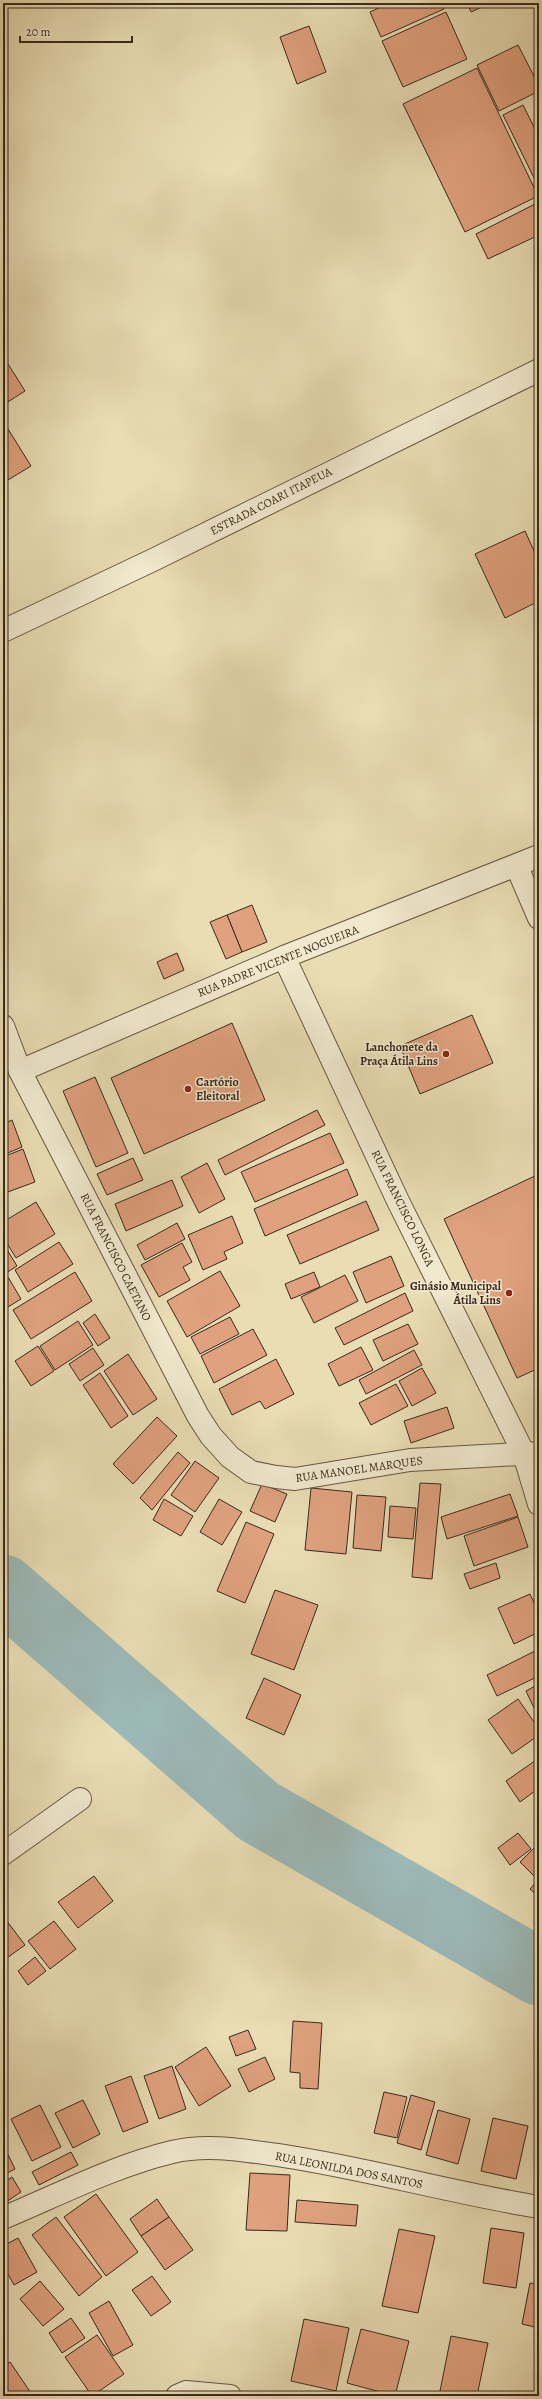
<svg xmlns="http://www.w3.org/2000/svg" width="542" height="2399" viewBox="0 0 542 2399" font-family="Alegreya,serif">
  <rect width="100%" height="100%" fill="#e9ddb4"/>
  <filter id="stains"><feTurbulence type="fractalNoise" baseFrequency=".005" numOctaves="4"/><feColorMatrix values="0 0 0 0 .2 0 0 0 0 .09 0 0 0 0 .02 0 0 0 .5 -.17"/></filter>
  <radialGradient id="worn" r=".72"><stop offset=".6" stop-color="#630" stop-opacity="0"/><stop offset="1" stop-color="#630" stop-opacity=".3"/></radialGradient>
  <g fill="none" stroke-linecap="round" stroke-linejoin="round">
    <!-- river -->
    <polyline stroke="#9cb9b8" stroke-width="67" points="3,1588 258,1811 539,1972"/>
  </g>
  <!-- building -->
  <g fill="#dfa17e" stroke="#3a291c">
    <polygon points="389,3 441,3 444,9 381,37 370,12"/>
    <polygon points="467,3 491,3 471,12"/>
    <polygon points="446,12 467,59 403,87 382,41"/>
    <polygon points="309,26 326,72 297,84 280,37"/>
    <polygon points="518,45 539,86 539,91 499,111 477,65"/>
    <polygon points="477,68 538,196 465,232 403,104"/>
    <polygon points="523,105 539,137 539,188 503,115"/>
    <polygon points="539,202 539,235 488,259 476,234"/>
    <polygon points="3,356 25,391 3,405"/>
    <polygon points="3,421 31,466 3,483"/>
    <polygon points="525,531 539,562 539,601 505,618 475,554"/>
    <polygon points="252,905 267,942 242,952 227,915"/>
    <polygon points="227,915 242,952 226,959 210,922"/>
    <polygon points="177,953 184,970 164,979 157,962"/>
    <polygon points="472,1015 493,1063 420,1094 400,1046"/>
    <polygon points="232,1023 265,1100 144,1154 111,1078"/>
    <polygon points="95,1077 128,1153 96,1167 63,1091"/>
    <polygon points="317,1110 325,1125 225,1175 218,1160"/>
    <polygon points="12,1120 22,1147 3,1155 3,1124"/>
    <polygon points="330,1133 344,1163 255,1202 241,1172"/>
    <polygon points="23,1149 35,1182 5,1193 3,1187 3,1157"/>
    <polygon points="133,1158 143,1180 107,1195 97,1174"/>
    <polygon points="207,1163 225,1199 199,1213 181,1177"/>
    <polygon points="347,1169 358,1195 265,1236 254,1209"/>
    <polygon points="539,1174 539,1368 517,1378 444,1219"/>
    <polygon points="172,1180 183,1206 126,1231 115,1204"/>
    <polygon points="366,1201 379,1230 300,1264 287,1235"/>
    <polygon points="36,1202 55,1234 16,1258 3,1237 3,1222"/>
    <polygon points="232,1216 243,1243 224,1252 227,1259 203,1270 188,1235"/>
    <polygon points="177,1223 185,1239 145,1260 137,1245"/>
    <polygon points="59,1242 73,1264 28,1292 15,1270"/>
    <polygon points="3,1243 17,1266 3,1275"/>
    <polygon points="182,1243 192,1262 183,1267 190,1280 159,1297 141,1265"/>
    <polygon points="391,1256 404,1286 366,1303 353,1272"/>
    <polygon points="220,1271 240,1306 187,1337 167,1301"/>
    <polygon points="75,1272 92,1301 31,1339 13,1310"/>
    <polygon points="314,1272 320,1287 291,1299 285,1284"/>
    <polygon points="345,1275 358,1301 314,1323 301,1297"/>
    <polygon points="8,1277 21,1299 3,1310 3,1280"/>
    <polygon points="405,1293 413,1311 344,1345 335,1328"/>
    <polygon points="95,1314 110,1338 98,1346 83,1323"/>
    <polygon points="230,1317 239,1334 200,1354 191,1337"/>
    <polygon points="78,1321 93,1345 55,1370 40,1346"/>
    <polygon points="408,1324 418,1344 383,1361 373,1340"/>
    <polygon points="253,1329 267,1355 214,1383 201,1356"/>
    <polygon points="38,1346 54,1371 31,1386 15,1361"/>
    <polygon points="361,1347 373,1370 339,1386 328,1364"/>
    <polygon points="93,1348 104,1365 80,1381 69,1364"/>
    <polygon points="414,1350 422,1365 366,1394 359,1380"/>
    <polygon points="128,1354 157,1399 133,1415 104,1371"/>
    <polygon points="276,1359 294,1394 265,1409 260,1401 232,1415 219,1389"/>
    <polygon points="422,1368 436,1393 412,1406 399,1381"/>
    <polygon points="100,1373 128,1416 111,1428 83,1385"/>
    <polygon points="396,1384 408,1406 371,1425 359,1403"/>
    <polygon points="447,1407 454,1428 411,1443 404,1421"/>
    <polygon points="157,1417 177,1436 133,1484 113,1464"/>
    <polygon points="178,1452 190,1463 152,1510 140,1498"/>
    <polygon points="195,1461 219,1478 195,1512 171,1495"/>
    <polygon points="420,1483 441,1484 432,1579 412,1577"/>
    <polygon points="262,1484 287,1494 275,1522 250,1511"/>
    <polygon points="311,1488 352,1492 346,1554 305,1550"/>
    <polygon points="510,1494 518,1516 447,1539 441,1517"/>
    <polygon points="357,1495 386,1497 381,1551 353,1548"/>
    <polygon points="164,1499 193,1516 181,1536 153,1520"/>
    <polygon points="219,1499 242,1512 222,1545 200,1532"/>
    <polygon points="390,1506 416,1508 413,1539 388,1537"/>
    <polygon points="518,1517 528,1547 474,1566 464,1536"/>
    <polygon points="246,1522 274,1534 245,1603 217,1591"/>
    <polygon points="496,1563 500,1578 470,1589 464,1574"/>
    <polygon points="275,1590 318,1605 294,1670 251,1654"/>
    <polygon points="530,1594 539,1614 539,1632 514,1644 498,1608"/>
    <polygon points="539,1649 539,1676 497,1696 487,1675"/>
    <polygon points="264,1678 301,1695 284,1735 246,1718"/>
    <polygon points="539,1684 539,1705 534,1708 526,1691"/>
    <polygon points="518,1699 539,1729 539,1735 512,1754 488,1720"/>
    <polygon points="539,1758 539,1788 520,1802 506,1781"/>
    <polygon points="518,1833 531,1849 510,1865 498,1848"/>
    <polygon points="538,1844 539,1845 539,1897 530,1889 538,1880 520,1862"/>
    <polygon points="94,1876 113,1901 78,1928 58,1902"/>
    <polygon points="3,1916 25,1945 4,1960 3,1958"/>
    <polygon points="54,1921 76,1949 50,1969 28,1941"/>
    <polygon points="35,1957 46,1971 28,1985 18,1971"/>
    <polygon points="293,2021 322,2023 318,2089 300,2088 300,2073 290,2072"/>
    <polygon points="248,2030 256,2049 236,2056 229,2037"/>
    <polygon points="206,2047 231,2086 199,2106 175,2067"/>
    <polygon points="265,2057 275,2079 249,2092 238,2069"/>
    <polygon points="172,2066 186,2109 159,2119 144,2076"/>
    <polygon points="131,2076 148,2122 123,2132 105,2086"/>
    <polygon points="384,2092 407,2097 397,2138 374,2133"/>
    <polygon points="411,2095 435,2102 421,2150 397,2143"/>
    <polygon points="83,2100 100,2134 73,2148 55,2113"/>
    <polygon points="40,2105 61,2147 32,2161 11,2119"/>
    <polygon points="438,2110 470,2119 458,2164 426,2155"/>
    <polygon points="493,2118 528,2126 516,2179 481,2171"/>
    <polygon points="3,2144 15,2169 3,2175"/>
    <polygon points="71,2152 78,2165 39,2185 32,2172"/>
    <polygon points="250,2173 290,2175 287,2231 246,2230"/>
    <polygon points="12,2177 21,2192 6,2202 3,2198 3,2183"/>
    <polygon points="96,2194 138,2252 106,2276 64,2217"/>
    <polygon points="157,2199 169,2217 141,2236 130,2219"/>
    <polygon points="297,2200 358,2205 356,2226 295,2222"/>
    <polygon points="56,2217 102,2277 79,2296 32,2235"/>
    <polygon points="169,2217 193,2250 165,2270 141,2236"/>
    <polygon points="491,2228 524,2233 516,2288 483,2283"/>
    <polygon points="399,2229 435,2236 418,2313 382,2306"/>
    <polygon points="18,2238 37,2272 14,2285 3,2265 3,2246"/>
    <polygon points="152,2276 171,2302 151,2316 132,2290"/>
    <polygon points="40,2281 64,2309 43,2326 20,2299"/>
    <polygon points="530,2283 539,2285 539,2328 522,2324"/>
    <polygon points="109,2301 133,2345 113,2356 89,2313"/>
    <polygon points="71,2318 85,2338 62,2353 49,2333"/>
    <polygon points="304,2319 349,2328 336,2391 291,2381"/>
    <polygon points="361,2329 409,2341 395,2396 347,2383"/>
    <polygon points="97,2335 124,2374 92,2396 65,2357"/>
    <polygon points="451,2336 488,2343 477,2396 439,2396"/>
    <polygon points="10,2362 33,2396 3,2396 3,2367"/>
  </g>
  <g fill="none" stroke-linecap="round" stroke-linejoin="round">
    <defs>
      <g id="minor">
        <polyline points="3,631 153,560 539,370"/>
        <polyline points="517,867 539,918"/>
        <polyline points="284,957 398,1201 524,1454 539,1504"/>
        <polyline points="3,1026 20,1071 198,1416 211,1436 230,1457 251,1472 276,1477 295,1479 410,1460 539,1453"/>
        <polyline points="20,1071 284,957 539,856"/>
        <polyline points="3,1854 80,1799"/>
        <path d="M3,2218C58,2195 114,2166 172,2152C209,2143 247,2151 284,2156C369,2169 453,2193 539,2207"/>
        <polyline points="177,2396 186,2392 230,2396"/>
      </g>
    </defs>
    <!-- minor casing -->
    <use href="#minor" stroke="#665642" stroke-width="24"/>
    <!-- minor -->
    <use href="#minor" stroke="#f1e9ce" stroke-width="22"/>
  </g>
  <!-- markers -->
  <g fill="#8f2418" stroke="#f1e9ce" stroke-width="1.5">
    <circle cx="446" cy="1054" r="4"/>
    <circle cx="188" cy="1089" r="4"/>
    <circle cx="509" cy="1293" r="4"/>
  </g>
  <g text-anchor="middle" stroke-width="3" stroke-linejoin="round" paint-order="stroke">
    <!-- street labels -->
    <g font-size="12" fill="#3a291c" stroke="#f1e9ce">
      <text transform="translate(271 501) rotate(-27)" y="4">ESTRADA COARI ITAPEUA</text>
      <text transform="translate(278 961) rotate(-22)" y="4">RUA PADRE VICENTE NOGUEIRA</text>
      <text transform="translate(403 1208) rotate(64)" y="4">RUA FRANCISCO LONGA</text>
      <text transform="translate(116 1257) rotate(63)" y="4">RUA FRANCISCO CAETANO</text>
      <text transform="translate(359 1469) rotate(-8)" y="4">RUA MANOEL MARQUES</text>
      <text transform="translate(349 2170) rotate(11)" y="4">RUA LEONILDA DOS SANTOS</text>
    </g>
    <!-- poi labels -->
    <g font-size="12" font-weight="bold" fill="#3a291c" stroke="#f1e9ce" text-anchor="end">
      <text x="438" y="1051">Lanchonete da<tspan x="438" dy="14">Praça Átila Lins</tspan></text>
      <text x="196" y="1086" text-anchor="start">Cartório<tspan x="196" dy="14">Eleitoral</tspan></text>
      <text x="501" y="1290">Ginásio Municipal<tspan x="501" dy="14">Átila Lins</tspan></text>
    </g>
  </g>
  <!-- margin -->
  <rect width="542" height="2399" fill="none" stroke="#e9ddb4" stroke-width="16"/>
  <rect x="4" y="4" width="534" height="2391" fill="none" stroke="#3a291c" stroke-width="2"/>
  <rect x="8" y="8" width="526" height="2383" fill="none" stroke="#3a291c"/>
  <!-- scale -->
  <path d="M20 36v6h112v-6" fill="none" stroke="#3a291c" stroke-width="2"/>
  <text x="26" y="36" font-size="12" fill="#3a291c" stroke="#f1e9ce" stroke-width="3" paint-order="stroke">20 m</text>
  <rect width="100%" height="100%" filter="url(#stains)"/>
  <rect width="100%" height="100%" fill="url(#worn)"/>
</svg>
